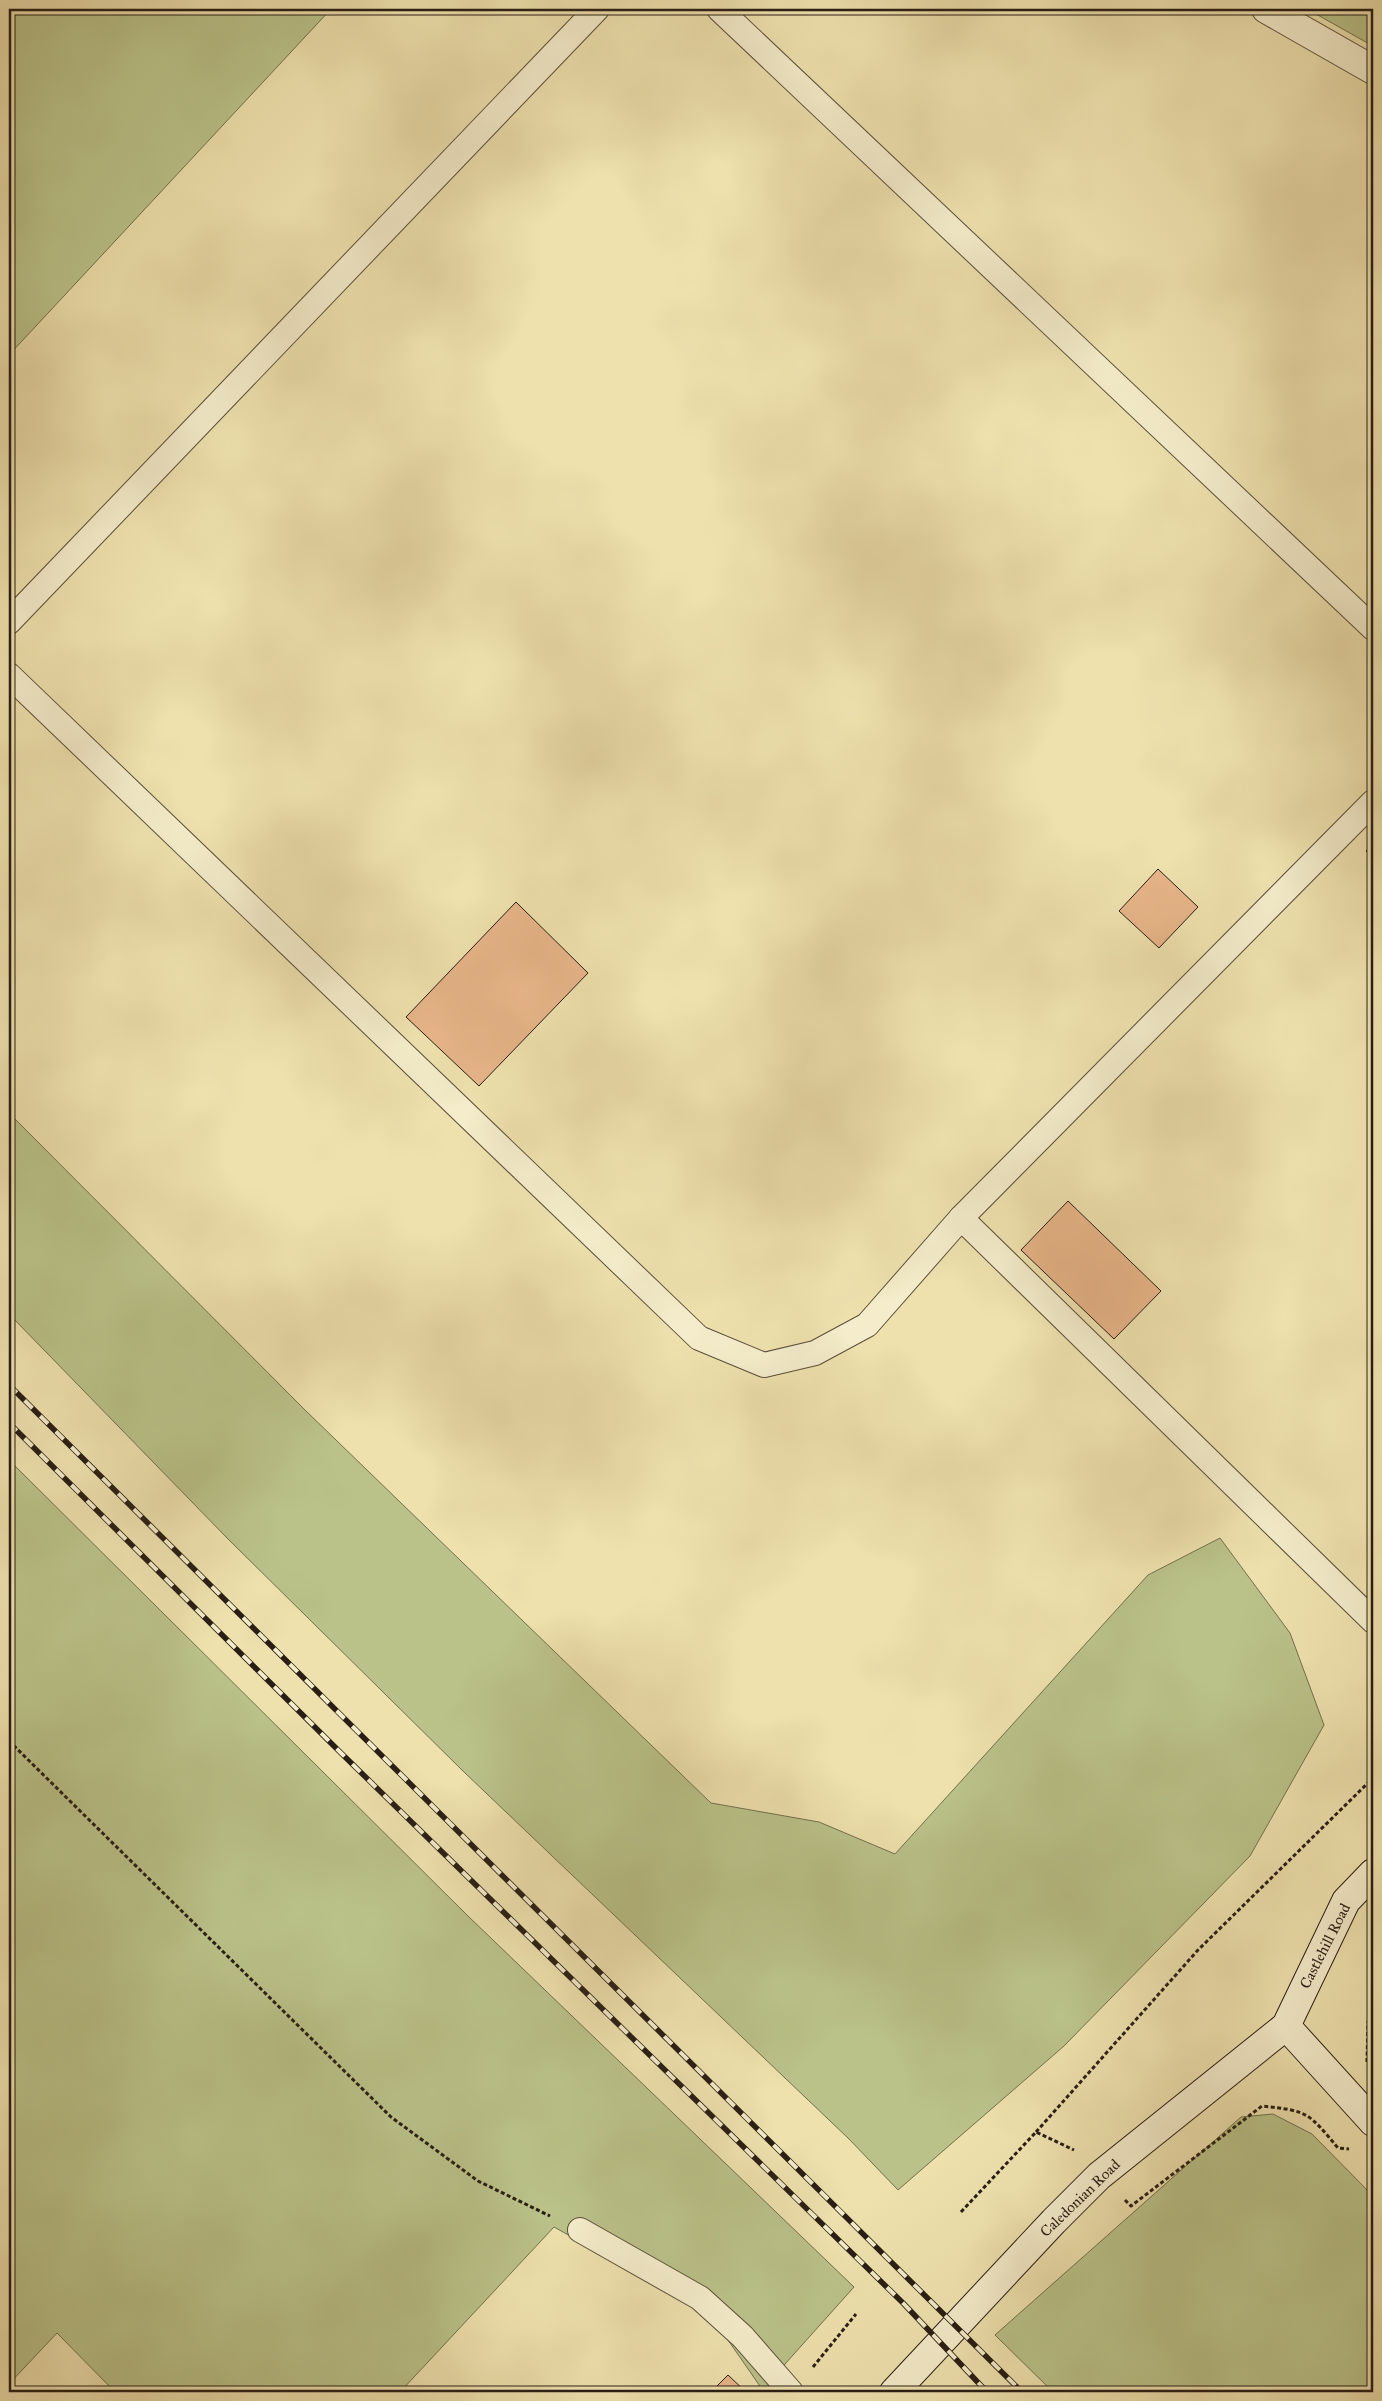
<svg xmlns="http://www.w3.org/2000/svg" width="1382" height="2401" viewBox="0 0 1382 2401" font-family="'IM FELL Great Primer',serif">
  <rect width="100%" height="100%" fill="#eee1ae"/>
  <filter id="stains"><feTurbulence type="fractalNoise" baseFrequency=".004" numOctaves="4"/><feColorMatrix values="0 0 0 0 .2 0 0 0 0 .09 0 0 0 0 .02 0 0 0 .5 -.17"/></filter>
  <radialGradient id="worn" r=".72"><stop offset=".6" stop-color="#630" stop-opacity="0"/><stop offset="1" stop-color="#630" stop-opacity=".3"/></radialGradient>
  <!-- green -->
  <g fill="#bac289" stroke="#72704e">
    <polygon points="9,9 331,9 9,355"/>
    <polygon points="1307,9 1373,9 1373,46"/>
    <polygon points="9,1113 305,1410 711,1803 819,1822 895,1854 1148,1575 1220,1538 1290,1633 1324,1725 1250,1856 1064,2046 898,2190 849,2139 464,1772 228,1539 9,1314"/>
    <polygon points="9,1460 468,1916 854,2287 785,2364 770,2392 764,2392 710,2314 554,2227 400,2392 115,2392 57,2333 9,2384"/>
    <polygon points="1273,2114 1312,2134 1373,2196 1373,2392 1053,2392 995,2335 1241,2117"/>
  </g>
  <!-- building -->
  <g fill="#e7b589" stroke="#291e14">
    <polygon points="1373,843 1373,857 1366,851"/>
    <polygon points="1158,869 1198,907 1159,948 1119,911"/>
    <polygon points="516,902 588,973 479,1086 406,1017"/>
    <polygon points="1068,1201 1161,1291 1114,1339 1021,1250"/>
    <polygon points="728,2375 746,2392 715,2392 713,2390"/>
  </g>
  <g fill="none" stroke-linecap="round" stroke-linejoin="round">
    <defs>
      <g id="service">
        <polyline points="719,9 1373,628"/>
        <polyline points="9,622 597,9"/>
        <polyline points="9,675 699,1338 764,1365 815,1353 867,1325 961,1218 1373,802"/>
        <polyline points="961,1218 1373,1621"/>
        <polyline points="580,2230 700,2298 743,2337 791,2392"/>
      </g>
      <polyline id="minor" points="1266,9 1373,70"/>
      <g id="secondary">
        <polyline points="1286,2026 1373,2122"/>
        <polyline points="894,2392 1054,2221 1099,2176 1286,2026 1346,1901 1373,1873"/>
      </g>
    </defs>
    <!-- service casing -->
    <use href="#service" stroke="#5a4f3a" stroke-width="26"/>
    <!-- minor casing -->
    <use href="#minor" stroke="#5a4f3a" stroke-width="30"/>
    <!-- secondary casing -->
    <use href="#secondary" stroke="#291e14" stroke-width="30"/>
    <!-- path -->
    <g stroke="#291e14" stroke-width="3" stroke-dasharray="4 2.5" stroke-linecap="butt">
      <polyline points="9,1741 391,2117 478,2181 550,2216"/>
      <polyline points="1367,2062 1368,2022 1373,2004"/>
      <polyline points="1036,2132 1198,1950 1373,1778"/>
      <path d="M1125,2200L1131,2206L1262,2106C1308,2111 1308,2112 1338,2148L1349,2149"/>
      <polyline points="961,2212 1036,2132 1074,2150"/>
      <polyline points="813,2367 856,2314"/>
    </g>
    <!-- service -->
    <use href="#service" stroke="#f4ecca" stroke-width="24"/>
    <!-- minor -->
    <use href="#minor" stroke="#f4ecca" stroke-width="28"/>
    <!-- secondary -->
    <use href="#secondary" stroke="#f4ecca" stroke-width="28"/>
    <defs>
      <g id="rail">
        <polyline points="9,1385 1022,2392"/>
        <polyline points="9,1423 341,1753 903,2303 987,2392"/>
      </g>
    </defs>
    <!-- rail casing -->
    <use href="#rail" stroke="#291e14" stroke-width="5.5"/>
    <!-- rail -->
    <use href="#rail" stroke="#f4ecca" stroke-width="4" stroke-dasharray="11" stroke-linecap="butt"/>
  </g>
  <g text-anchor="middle" stroke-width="4.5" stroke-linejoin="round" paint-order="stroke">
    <!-- street labels -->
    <g font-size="15" fill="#291e14" stroke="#f4ecca">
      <text transform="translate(1325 1946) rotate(-63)" y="5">Castlehill Road</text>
      <text transform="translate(1080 2198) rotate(-44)" y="5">Caledonian Road</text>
    </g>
  </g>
  <!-- margin -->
  <rect width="1382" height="2401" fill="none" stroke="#eee1ae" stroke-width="30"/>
  <rect x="10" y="10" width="1362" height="2381" fill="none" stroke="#291e14" stroke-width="2.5"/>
  <rect x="15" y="15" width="1352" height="2371" fill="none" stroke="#291e14"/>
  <rect width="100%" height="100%" filter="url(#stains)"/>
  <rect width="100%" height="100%" fill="url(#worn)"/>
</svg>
